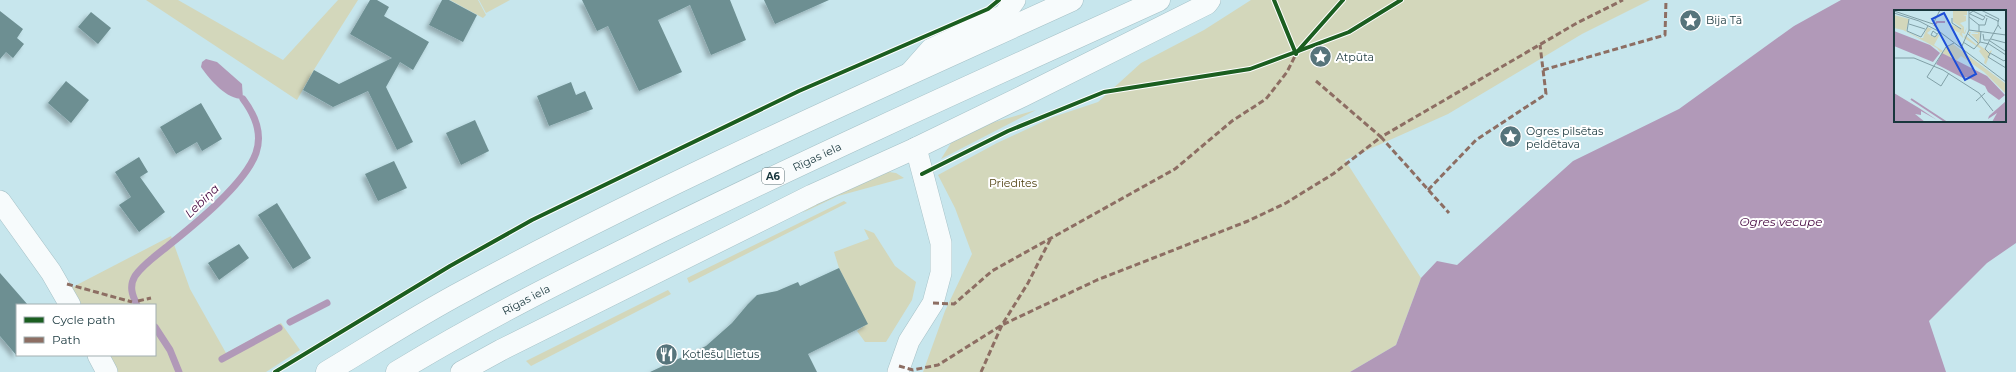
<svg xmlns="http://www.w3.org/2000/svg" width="2016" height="372" viewBox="0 0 2016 372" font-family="Montserrat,sans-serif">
  <defs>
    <filter id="shadow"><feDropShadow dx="-3.5" dy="3.5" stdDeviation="2" flood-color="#0004"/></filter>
  </defs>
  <rect width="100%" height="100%" fill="#c7e6ed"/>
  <!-- green -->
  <g fill="#d3d7bb">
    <polygon points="146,0 178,0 283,60 338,0 358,0 315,68 297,100"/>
    <polygon points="450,0 478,0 486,15 483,18"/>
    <polygon points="479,0 510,0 486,13"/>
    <polygon points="1251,0 1650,0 1582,34 1448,114 1345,160 1421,278 1396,345 1350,372 923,372 945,311 972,254 955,208 938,175 997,143 1053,117 1098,102 1141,63 1204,30"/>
    <polygon points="1036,110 941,159 951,143 970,129"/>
    <polygon points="882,171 896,173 904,178 838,196 802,213 835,191"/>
    <polygon points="844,201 847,203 689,283 687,278"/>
    <polygon points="864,229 874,233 895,266 916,282 912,300 886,342 865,342 857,331 867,324 839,268 834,252 869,239"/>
    <polygon points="171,236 190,289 226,353 281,323 300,350 266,372 111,372 102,355 155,355 155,305 75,305 67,290"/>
    <polygon points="668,290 671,294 531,366 526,361"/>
  </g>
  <!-- water -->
  <g fill="#b199b8" fill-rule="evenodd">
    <path d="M1841,0H2016V243L1987,263L1929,321L1946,372H1350L1396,345L1421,278L1437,261L1457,265L1573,161L1679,109L1794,26ZM1895,11H2005V121H1895Z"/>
    <path d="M206,59L217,62L242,84L243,99C226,99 211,81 201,67L202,62Z"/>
  </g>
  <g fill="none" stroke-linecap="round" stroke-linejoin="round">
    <!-- stream -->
    <g stroke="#b199b8" stroke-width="7">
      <path d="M137,305C132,295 129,286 135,276C143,264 157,255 169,245C194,225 245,184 256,153C263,133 255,115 243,99"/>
      <polyline points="290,322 327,303"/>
      <polyline points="155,327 170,350 179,372"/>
      <polyline points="222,359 279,328"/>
    </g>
  </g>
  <!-- building -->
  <g fill="#6d8f92" filter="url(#shadow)">
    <polygon points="370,0 377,0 389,7 384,16 429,42 413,70 400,62 386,87 413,142 397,150 368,91 333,107 303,90 314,70 339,84 392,58 350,34"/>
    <polygon points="442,0 449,0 477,15 463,42 429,25"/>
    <polygon points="582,0 730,0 746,40 711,55 690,5 658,20 682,72 639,91 608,26 597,31"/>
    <polygon points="764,0 829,0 775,24"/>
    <polygon points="0,11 23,29 17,38 24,44 13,58 6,52 0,59"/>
    <polygon points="91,12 111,28 98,44 78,27"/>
    <polygon points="66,81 89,100 71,123 48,103"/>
    <polygon points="571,82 576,95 585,91 593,109 549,126 537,96"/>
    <polygon points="201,103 222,139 202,151 197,142 176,154 160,127"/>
    <polygon points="475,120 489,151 461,165 446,133"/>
    <polygon points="139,157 148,172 140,177 165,212 139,232 119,205 131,197 115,172"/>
    <polygon points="394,161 407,188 378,201 365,174"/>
    <polygon points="277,203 311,258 293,269 258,215"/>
    <polygon points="239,244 249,258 219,280 208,263"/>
    <polygon points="839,268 868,324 808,354 817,372 650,372 706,346 732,323 748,304 757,295 777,291 798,282 800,286"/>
    <polygon points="0,273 28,305 17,305 17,356 0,336"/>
  </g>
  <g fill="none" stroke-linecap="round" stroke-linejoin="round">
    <defs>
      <g id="street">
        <polyline points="909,74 931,49 1004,15 1015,0"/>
        <polyline points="0,201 51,272 70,305"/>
        <polyline points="98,355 107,372"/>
        <polyline points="461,372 501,350 812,195 916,148 1023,96 1207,4 1210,0"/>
        <polyline points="898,372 909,341 933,303 941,273 941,243 916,148"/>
      </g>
      <g id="highway">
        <path d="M327,372C372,345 417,316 464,291C661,184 868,93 1072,0"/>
        <path id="s1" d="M397,372C482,320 571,276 660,232C825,151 992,76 1159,0"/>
      </g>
    </defs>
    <!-- street casing -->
    <use href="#street" stroke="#a5c1c7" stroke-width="22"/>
    <!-- highway casing -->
    <use href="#highway" stroke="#a5c1c7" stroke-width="23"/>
    <!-- street -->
    <use href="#street" stroke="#f7fbfc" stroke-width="21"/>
    <!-- highway -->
    <use href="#highway" stroke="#f7fbfc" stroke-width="22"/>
    <!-- quiet -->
    <g stroke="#8d6e63" stroke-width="3" stroke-dasharray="6 3" stroke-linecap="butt">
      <polyline points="1543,70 1665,35 1666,0"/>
      <polyline points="1316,81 1381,137 1577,23 1623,0"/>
      <polyline points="1428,190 1476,140 1546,94 1540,45"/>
      <polyline points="67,284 132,302"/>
      <polyline points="138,301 151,298"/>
      <polyline points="933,303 954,304 992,271 1175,169 1232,121 1266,99 1287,72 1296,54 1298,52"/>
      <polyline points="899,366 913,370 938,365 1002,325 1097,280 1248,221 1286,203 1333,174 1381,137 1449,213"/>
      <polyline points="981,372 1002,325 1028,283 1051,238"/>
    </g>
    <defs>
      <g id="cycleway">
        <polyline points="1274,0 1296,54"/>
        <polyline points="1297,52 1343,0"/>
        <polyline points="922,174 1008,131 1104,92 1250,69 1349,32 1401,0"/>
        <polyline points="275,372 450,266 532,220 799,91 988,9 999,0"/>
      </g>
    </defs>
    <!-- cycleway casing -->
    <use href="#cycleway" stroke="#fff" stroke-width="6"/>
    <!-- cycleway -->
    <use href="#cycleway" stroke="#1b5e20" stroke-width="4"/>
  </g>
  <!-- icons -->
  <defs>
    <symbol id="sight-disc" viewBox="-11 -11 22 22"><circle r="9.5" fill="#56747b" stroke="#fff"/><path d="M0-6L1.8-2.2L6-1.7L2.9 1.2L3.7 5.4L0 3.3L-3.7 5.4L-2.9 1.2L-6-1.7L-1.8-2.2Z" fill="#fff"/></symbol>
    <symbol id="restaurant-disc" viewBox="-11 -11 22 22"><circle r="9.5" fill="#56747b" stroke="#fff"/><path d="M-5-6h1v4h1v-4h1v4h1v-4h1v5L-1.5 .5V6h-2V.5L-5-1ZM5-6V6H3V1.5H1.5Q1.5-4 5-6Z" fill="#fff"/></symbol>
  </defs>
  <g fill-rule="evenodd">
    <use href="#sight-disc" x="1678" y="8" width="25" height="25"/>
    <use href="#sight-disc" x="1308" y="44" width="25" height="25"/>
    <use href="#sight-disc" x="1498" y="124" width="25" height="25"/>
    <use href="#restaurant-disc" x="654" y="342" width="25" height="25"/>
  </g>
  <g text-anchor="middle" stroke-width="4" stroke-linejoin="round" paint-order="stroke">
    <!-- shield labels -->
    <rect fill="#fff" stroke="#5e7377" stroke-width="1" x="762" y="168" width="22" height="16" rx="3"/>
    <g font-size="10" font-weight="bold" fill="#19373d">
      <text x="773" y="180">A6</text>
    </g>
    <!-- poi labels -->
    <g font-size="11" fill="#19373d" stroke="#fff" text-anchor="start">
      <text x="1706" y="24">Bija Tā</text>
      <text x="1336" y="61">Atpūta</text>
      <text x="1526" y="135">Ogres pilsētas<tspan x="1526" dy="13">peldētava</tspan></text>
      <text x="682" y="358">Kotlešu Lietus</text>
    </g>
    <!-- street labels -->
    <g font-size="11" fill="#19373d" stroke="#fff">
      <text dy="4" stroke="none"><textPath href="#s1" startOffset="472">Rīgas iela</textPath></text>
      <text dy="4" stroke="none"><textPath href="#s1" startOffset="148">Rīgas iela</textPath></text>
    </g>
    <!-- park labels -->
    <g font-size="11" fill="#524414" stroke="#fff">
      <text x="1013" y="187">Priedītes</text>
    </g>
    <!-- water labels -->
    <g font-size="12" font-style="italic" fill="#460941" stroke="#fff">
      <text transform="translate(202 201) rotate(-44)" y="4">Lebiņa</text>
      <text x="1781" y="226">Ogres vecupe</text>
    </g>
  </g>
  <!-- overview -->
  <g transform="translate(1894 10)">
    <rect width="112" height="112" fill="#c7e6ed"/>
    <path d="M59,0H73V5H69L72,6V11L66,13L70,17V23L73,17L71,24L68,23L69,28L65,24L68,20L65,23L57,18L58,15L68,18H69L59,12ZM0,5L15,9L12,21L26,28H29L33,17L38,19L33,23L39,27L46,24L40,35L49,41L47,43L43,38L9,20L0,18ZM75,22H86L85,35L95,42L98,40L92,54L97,58L90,53L91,49L85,41L87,39L70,28L71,25L83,35V30L77,24H84V23L77,22L75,26ZM59,34L112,74V84L90,62L67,46L62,51L48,43L53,37Z" fill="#d3d7bb"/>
    <path d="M0,21L36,35L46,43L39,52L0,36ZM48,43L93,66L111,85L105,90L94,82L91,76L73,67L69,68L42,54ZM0,83L25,98L43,110L27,101V105L21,104L31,112H0ZM112,91V112H98L103,103L94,109L95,106Z" fill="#b199b8"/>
    <path fill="none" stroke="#b199b8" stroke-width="2" d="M40,16L43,12H51M17,89L52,112"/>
    <path fill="none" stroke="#81a0a7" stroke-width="1" d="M75,0V20L112,25M87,0L105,9L104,12M0,1L39,14L46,0M0,3L25,11L46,22L112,72M75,4L79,1L91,7L89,10L76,4M91,5L104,11V15M75,7L85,15V21M58,8V13L67,19M15,9L13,21L27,27L34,16M15,14L31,19M85,15H91L93,8M73,23L84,33M43,24L39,21L37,25L41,27L45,22M89,24L90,30H96M97,29L112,33M96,31L111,41M69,32L80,39L86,32L87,21M86,32L95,34L112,45M68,36L75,20M96,43L110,51L112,49M94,47L96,44L91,39L104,15L107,19M94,47L112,58M1,48H20L49,60L85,83L99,101M55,63L47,76L33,67L52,37L60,33M82,91L91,83"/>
    <path fill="#1d4ed8" fill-opacity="0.15" stroke="#1d4ed8" stroke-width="2" d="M50,3L82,64L71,70L38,9Z"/>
    <rect width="112" height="112" fill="none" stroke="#19373d" stroke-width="2"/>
  </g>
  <!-- legend -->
  <rect x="16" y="304" width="140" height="52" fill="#ffffff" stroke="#a3afb1"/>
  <rect x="24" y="317" width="20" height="6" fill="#1b5e20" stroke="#a3afb1"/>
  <text x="52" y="324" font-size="12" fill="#19373d">Cycle path</text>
  <rect x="24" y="337" width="20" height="6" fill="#8d6e63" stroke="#a3afb1"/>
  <text x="52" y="344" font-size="12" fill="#19373d">Path</text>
</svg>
